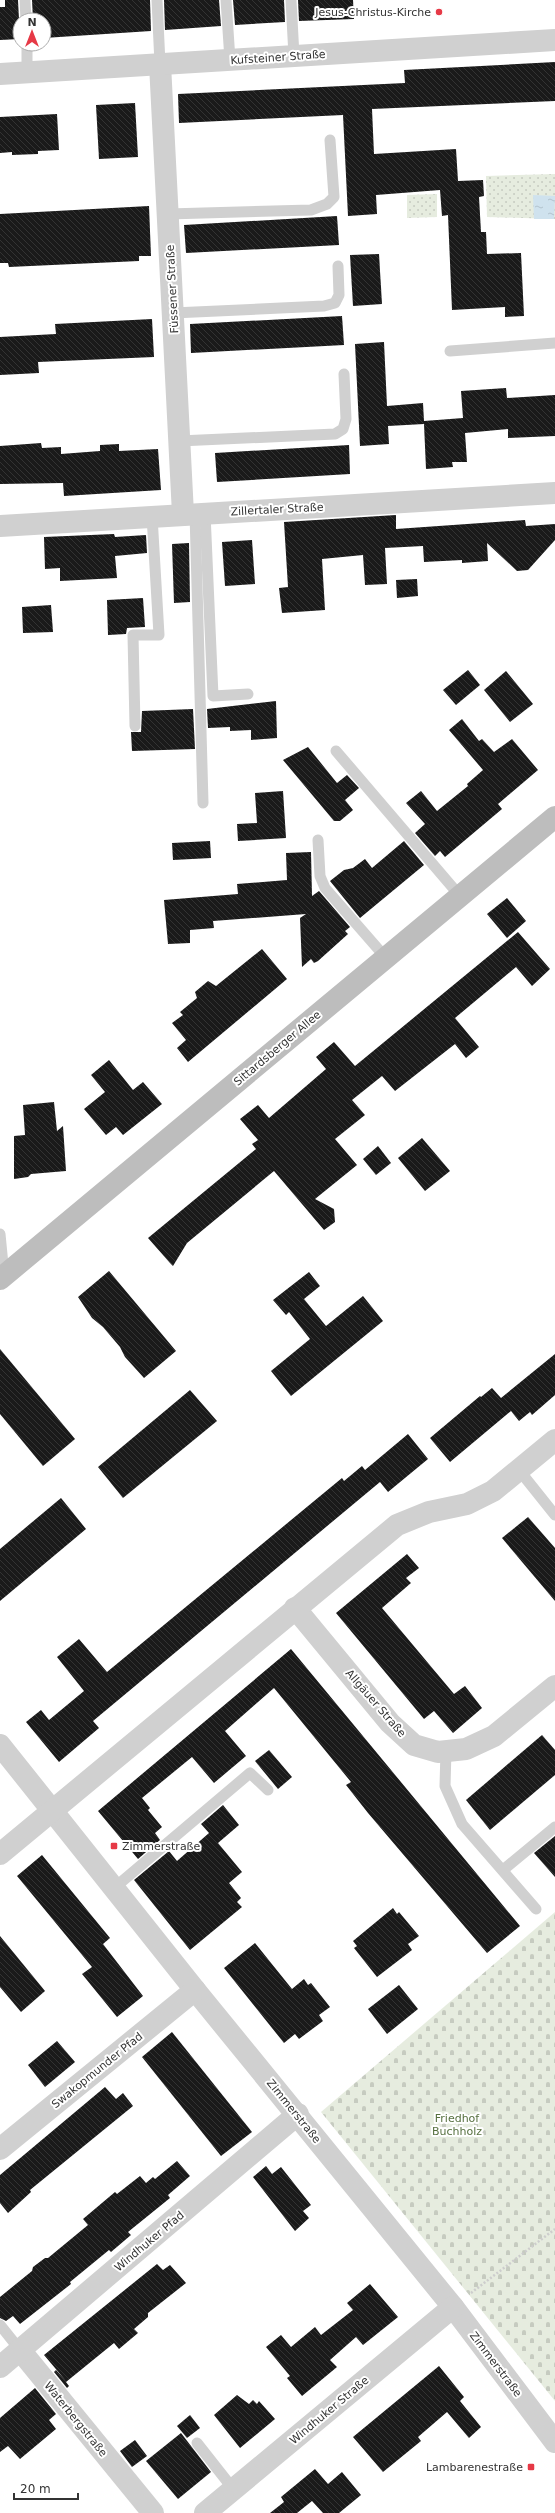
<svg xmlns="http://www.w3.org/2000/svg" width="555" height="2513" viewBox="0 0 555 2513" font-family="'DejaVu Sans',sans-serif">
  <defs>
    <pattern id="green-dots" width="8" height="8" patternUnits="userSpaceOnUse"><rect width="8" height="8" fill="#e6ecdf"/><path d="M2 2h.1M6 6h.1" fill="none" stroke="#c6cbc0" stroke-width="1.8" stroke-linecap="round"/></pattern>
    <pattern id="cemetery-stones" width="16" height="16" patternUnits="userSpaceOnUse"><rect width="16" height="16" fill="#e6ecdf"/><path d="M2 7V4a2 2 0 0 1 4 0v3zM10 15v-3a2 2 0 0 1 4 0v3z" fill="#c6cbc0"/></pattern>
    <pattern id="water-ripples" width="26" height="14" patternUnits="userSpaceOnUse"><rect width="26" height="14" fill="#cfe2ee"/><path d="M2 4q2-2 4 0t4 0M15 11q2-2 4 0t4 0" fill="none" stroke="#b2c2cd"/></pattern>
    <pattern id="building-back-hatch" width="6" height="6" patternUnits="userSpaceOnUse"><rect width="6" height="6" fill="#1a1a1a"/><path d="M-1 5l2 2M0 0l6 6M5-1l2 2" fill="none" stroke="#333"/></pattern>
  </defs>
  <rect width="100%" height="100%" fill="#fff"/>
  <!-- green -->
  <g fill="url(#green-dots)">
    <polygon points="555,174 555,219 487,217 486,176"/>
    <polygon points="437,194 437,217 407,218 407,195"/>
  </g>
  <!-- cemetery -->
  <polygon fill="url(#cemetery-stones)" points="555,1912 555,2401 321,2112"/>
  <!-- water -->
  <polygon fill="url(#water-ripples)" points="533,195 555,196 554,219 534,219"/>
  <!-- building -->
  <g fill="url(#building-back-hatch)">
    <polygon points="5,0 18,0 20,39 0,40 0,7 5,7"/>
    <polygon points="32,0 150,0 151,31 44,38 44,20 33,20"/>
    <polygon points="164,0 219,0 221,26 165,30"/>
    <polygon points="233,0 284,0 285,22 235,25"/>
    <polygon points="298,0 353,0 354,19 299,21"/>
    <polygon points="555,62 555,101 372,109 374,154 456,149 458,181 483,180 484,196 479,197 481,232 486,232 487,254 521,253 524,316 505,317 505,307 452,310 448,215 442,216 440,190 376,195 377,214 348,216 343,115 179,123 178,94 405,83 404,70"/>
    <polygon points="135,103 138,157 99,159 96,105"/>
    <polygon points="57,114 59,150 38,151 38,154 12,155 12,152 0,153 0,117"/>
    <polygon points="149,206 151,256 139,256 139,261 9,267 8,263 0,263 0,214"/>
    <polygon points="337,216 339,245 186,253 184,225"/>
    <polygon points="379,254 382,304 353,306 350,255"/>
    <polygon points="342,316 344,345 191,353 190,324"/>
    <polygon points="152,319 154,357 38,362 39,373 0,375 0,337 56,334 55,324"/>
    <polygon points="384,342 387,406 423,403 424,421 463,418 461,391 506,388 507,398 555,395 555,436 508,438 508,429 465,433 467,462 452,462 453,467 426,469 424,424 388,426 389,444 360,446 355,344"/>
    <polygon points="41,443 42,448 61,447 61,454 100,451 100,445 119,444 119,451 158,449 161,490 64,496 63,483 0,484 0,446"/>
    <polygon points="349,445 350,474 217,482 215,453"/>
    <polygon points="396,515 396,529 525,520 526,526 555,524 555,540 528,570 517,571 487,543 488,561 462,563 462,560 424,562 423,546 385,548 387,584 365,585 363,555 322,559 325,610 282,613 279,588 288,587 284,522"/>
    <polygon points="114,534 115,537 146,535 147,553 115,556 117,578 60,581 60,568 45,569 44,537"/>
    <polygon points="252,540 255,584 225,586 222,542"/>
    <polygon points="189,543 190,602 174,603 172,544"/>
    <polygon points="417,579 418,596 397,598 396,580"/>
    <polygon points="143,598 145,627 127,628 126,634 108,635 107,600"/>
    <polygon points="51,605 53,632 23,633 22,607"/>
    <polygon points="468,670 480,685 456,705 443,690"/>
    <polygon points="506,671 533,704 510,722 484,690"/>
    <polygon points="276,701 277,738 251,740 251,730 230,731 230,727 208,728 207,709"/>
    <polygon points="193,709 195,749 132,751 131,732 141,732 142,711"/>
    <polygon points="462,719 479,741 482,739 494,752 512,739 538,770 498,804 502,809 445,857 440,851 435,856 415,833 425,824 406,803 421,791 437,811 468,786 467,784 483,770 449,730"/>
    <polygon points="308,747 337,783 347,775 359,788 345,800 353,810 340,821 334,821 283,760"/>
    <polygon points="283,791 286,838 238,841 237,824 257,823 255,793"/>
    <polygon points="210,841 211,858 173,860 172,843"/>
    <polygon points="404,841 424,865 360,918 330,881 344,870 353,868 365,859 372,868"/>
    <polygon points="311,852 312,896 319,891 350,927 345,931 348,934 318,961 314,963 311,959 302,967 300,918 306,914 213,921 214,928 190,930 190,943 168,944 164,900 238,894 237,884 287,880 286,853"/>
    <polygon points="507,898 526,921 507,938 487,914"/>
    <polygon points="518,932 550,969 532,986 516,967 455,1018 479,1047 466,1058 455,1044 395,1091 382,1076 352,1100 365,1115 335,1139 357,1165 315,1199 334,1209 335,1222 324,1230 274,1171 187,1243 173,1266 170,1263 148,1238 256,1149 252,1144 258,1140 240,1119 258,1105 269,1118 326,1069 316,1057 334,1042 355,1066"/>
    <polygon points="262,949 287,979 188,1062 177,1048 186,1040 172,1023 183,1015 180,1012 197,998 195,992 208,981 216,986"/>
    <polygon points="109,1060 133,1090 143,1082 162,1104 123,1135 116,1127 106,1135 84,1109 105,1092 91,1075"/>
    <polygon points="54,1102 57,1131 63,1126 66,1171 31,1174 28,1177 14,1179 14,1136 25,1135 23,1105"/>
    <polygon points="422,1138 450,1171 425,1191 398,1158"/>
    <polygon points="378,1146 391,1163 376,1175 363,1159"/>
    <polygon points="109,1271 176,1351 144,1378 125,1357 120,1347 103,1327 92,1318 78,1297"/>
    <polygon points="309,1272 320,1286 304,1299 326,1326 363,1296 383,1321 291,1396 271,1371 310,1339 289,1312 286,1315 273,1300"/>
    <polygon points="0,1349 75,1439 43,1466 0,1414"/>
    <polygon points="555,1354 555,1395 532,1415 530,1412 519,1421 511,1411 450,1462 430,1438 480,1396 481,1397 492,1388 501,1398"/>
    <polygon points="190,1390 217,1421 123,1498 98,1467"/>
    <polygon points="408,1434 428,1459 388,1492 380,1482 93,1721 99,1728 59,1762 26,1722 41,1710 49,1720 84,1691 57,1657 79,1639 107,1672 342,1478 344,1481 362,1466 365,1470"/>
    <polygon points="61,1498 86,1529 0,1601 0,1549"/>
    <polygon points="528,1517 555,1548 555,1601 502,1538"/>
    <polygon points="407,1554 419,1568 406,1578 411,1583 382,1608 454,1694 465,1686 482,1708 453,1733 434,1711 424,1719 336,1613"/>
    <polygon points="291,1649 520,1926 487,1953 368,1813 346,1785 351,1782 274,1688 225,1731 246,1756 214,1783 192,1757 142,1798 150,1808 148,1810 162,1827 155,1833 160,1840 138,1859 98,1811"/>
    <polygon points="542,1735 555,1750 555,1775 490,1830 466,1800"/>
    <polygon points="269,1750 292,1777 278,1789 255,1761"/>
    <polygon points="223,1805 239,1825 218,1843 242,1872 229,1883 241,1898 237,1902 242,1907 190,1950 134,1880 169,1851 177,1861 209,1833 201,1824"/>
    <polygon points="555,1836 555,1877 534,1853"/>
    <polygon points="42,1855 110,1938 103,1944 143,1996 117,2017 82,1974 92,1967 17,1876"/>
    <polygon points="393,1908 397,1914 399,1912 419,1936 408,1944 412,1950 377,1977 354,1948 357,1946 353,1941"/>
    <polygon points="0,1936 45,1991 21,2012 0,1987"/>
    <polygon points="255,1943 292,1989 304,1979 308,1985 311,1983 330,2007 319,2015 323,2021 299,2039 295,2034 284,2043 224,1968"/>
    <polygon points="399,1985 418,2009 387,2034 368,2009"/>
    <polygon points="172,2032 252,2132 221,2156 142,2057"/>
    <polygon points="57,2041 75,2062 45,2087 28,2065"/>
    <polygon points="105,2087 116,2099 123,2093 133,2106 30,2190 31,2192 8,2213 0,2203 0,2175"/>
    <polygon points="177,2161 190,2176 168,2195 170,2198 128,2232 131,2235 111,2252 109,2250 70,2282 71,2284 20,2324 13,2316 6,2321 0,2318 0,2297 32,2271 33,2267 45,2258 48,2258 88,2225 83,2219 115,2192 117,2194 140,2176 146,2183 153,2177 155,2179"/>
    <polygon points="266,2166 272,2174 281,2167 311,2205 303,2211 309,2218 295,2231 253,2177"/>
    <polygon points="157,2264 163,2270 170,2265 186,2283 148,2313 148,2317 134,2329 138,2333 119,2349 114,2343 66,2382 69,2386 67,2388 54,2372 56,2370 66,2381 44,2355"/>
    <polygon points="370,2284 398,2317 363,2345 356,2337 330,2360 337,2367 302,2396 287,2378 290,2376 266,2347 281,2335 291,2347 315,2327 321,2335 353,2310 347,2303"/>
    <polygon points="439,2366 464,2397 460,2401 481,2427 469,2438 447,2412 418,2437 421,2441 383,2472 353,2437"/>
    <polygon points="35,2388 56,2414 49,2420 56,2429 20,2459 8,2446 0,2452 0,2418"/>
    <polygon points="237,2395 249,2404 253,2400 257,2404 259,2401 275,2419 240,2448 214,2415"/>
    <polygon points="190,2415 200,2428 187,2438 177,2426"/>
    <polygon points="181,2433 211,2472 178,2499 146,2461"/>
    <polygon points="135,2440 147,2456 132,2467 120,2451"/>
    <polygon points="315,2469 328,2484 342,2472 361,2495 339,2513 323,2513 312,2501 297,2513 270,2513 284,2502 281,2497"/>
  </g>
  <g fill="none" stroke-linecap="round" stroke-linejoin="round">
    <!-- path -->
    <polyline stroke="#cdcdcd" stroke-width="2.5" stroke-dasharray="2 2" stroke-linecap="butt" points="471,2293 555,2229"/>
    <!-- service -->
    <g stroke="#d0d0d0" stroke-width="11">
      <polyline points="25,0 26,20"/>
      <polyline points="157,0 160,64"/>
      <polyline points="226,0 230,60"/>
      <polyline points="291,0 294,56"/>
      <polyline points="27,44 27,72"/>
      <polyline points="168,214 311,210 327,204 334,197 330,140"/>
      <polyline points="173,313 324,306 335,303 339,295 338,266"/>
      <polyline points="450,351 555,343"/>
      <polyline points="179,441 335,434 343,429 346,419 344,374"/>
      <polyline points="195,513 203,803"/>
      <polyline points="205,513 213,696 248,694"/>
      <polyline points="135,726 133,635 159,635 152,516"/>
      <polyline points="336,751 460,896"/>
      <polyline points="318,840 320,876 325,888 386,958"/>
      <polyline points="0,1234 4,1275"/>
      <polyline points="519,1470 555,1515"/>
      <polyline points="446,1751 445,1786 462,1824 536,1909"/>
      <polyline points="503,1870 555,1827"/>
      <polyline points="113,1889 250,1773 268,1790"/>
      <polyline points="0,2325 20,2350"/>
      <polyline points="197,2443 234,2490"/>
    </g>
    <!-- minor -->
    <g stroke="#d0d0d0" stroke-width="22">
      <polyline points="160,64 183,514"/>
      <polyline points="0,74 555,40"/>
      <polyline points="0,526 555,493"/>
      <polyline points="295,1608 390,1723 414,1745 438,1752 466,1749 494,1736 555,1686"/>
      <polyline points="0,1745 195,1990 453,2307 555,2442"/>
      <polyline points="0,1854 397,1525 429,1512 467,1504 493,1491 555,1440"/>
      <polyline points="0,2149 195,1990"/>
      <polyline points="20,2350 153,2513"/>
      <polyline points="0,2367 298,2114"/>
      <polyline points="205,2513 453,2307"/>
    </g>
    <!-- secondary -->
    <polyline stroke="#bdbdbd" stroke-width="22" points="0,1279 555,817"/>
  </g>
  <!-- markers -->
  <g fill="#e63946" stroke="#fff" stroke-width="1.5">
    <circle cx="439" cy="12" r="4"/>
    <rect x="110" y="1842" width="8" height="8" rx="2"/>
    <rect x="527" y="2463" width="8" height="8" rx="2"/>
  </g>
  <g text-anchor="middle" stroke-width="4" stroke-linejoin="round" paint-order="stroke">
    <!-- poi labels -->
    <g font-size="11" fill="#333" stroke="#fff" text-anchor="end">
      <text x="431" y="16">Jesus-Christus-Kirche</text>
      <text x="122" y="1850" text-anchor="start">Zimmerstraße</text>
      <text x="523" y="2471">Lambarenestraße</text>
    </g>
    <!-- street labels -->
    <g font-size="11" fill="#333" stroke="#fff">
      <text transform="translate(278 57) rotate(-4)" y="4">Kufsteiner Straße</text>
      <text transform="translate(172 289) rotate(-93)" y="4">Füssener Straße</text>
      <text transform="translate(277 509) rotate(-3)" y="4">Zillertaler Straße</text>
      <text transform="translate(277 1048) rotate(-40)" y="4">Sittardsberger Allee</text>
      <text transform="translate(376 1703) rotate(49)" y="4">Allgäuer Straße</text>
      <text transform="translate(97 2070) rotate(-39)" y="4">Swakopmunder Pfad</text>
      <text transform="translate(294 2111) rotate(51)" y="4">Zimmerstraße</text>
      <text transform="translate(149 2241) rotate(-40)" y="4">Windhuker Pfad</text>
      <text transform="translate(496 2364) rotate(53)" y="4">Zimmerstraße</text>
      <text transform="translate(329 2410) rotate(-40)" y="4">Windhuker Straße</text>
      <text transform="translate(76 2419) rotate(51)" y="4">Waterbergstraße</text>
    </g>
    <!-- park labels -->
    <g font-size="11" fill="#56703f" stroke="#fff">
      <text x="457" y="2122">Friedhof<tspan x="457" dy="13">Buchholz</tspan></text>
    </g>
  </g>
  <!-- north arrow -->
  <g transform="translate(32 32)"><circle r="19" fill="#ffffff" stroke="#adadad"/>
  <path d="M0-3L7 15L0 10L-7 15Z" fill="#e63946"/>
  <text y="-6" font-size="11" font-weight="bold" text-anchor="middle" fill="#333333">N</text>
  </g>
  <!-- scale -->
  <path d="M14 2493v6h64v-6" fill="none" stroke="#333333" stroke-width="2"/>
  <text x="20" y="2493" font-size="12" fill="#333333" stroke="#ffffff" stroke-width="3" paint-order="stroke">20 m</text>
</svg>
